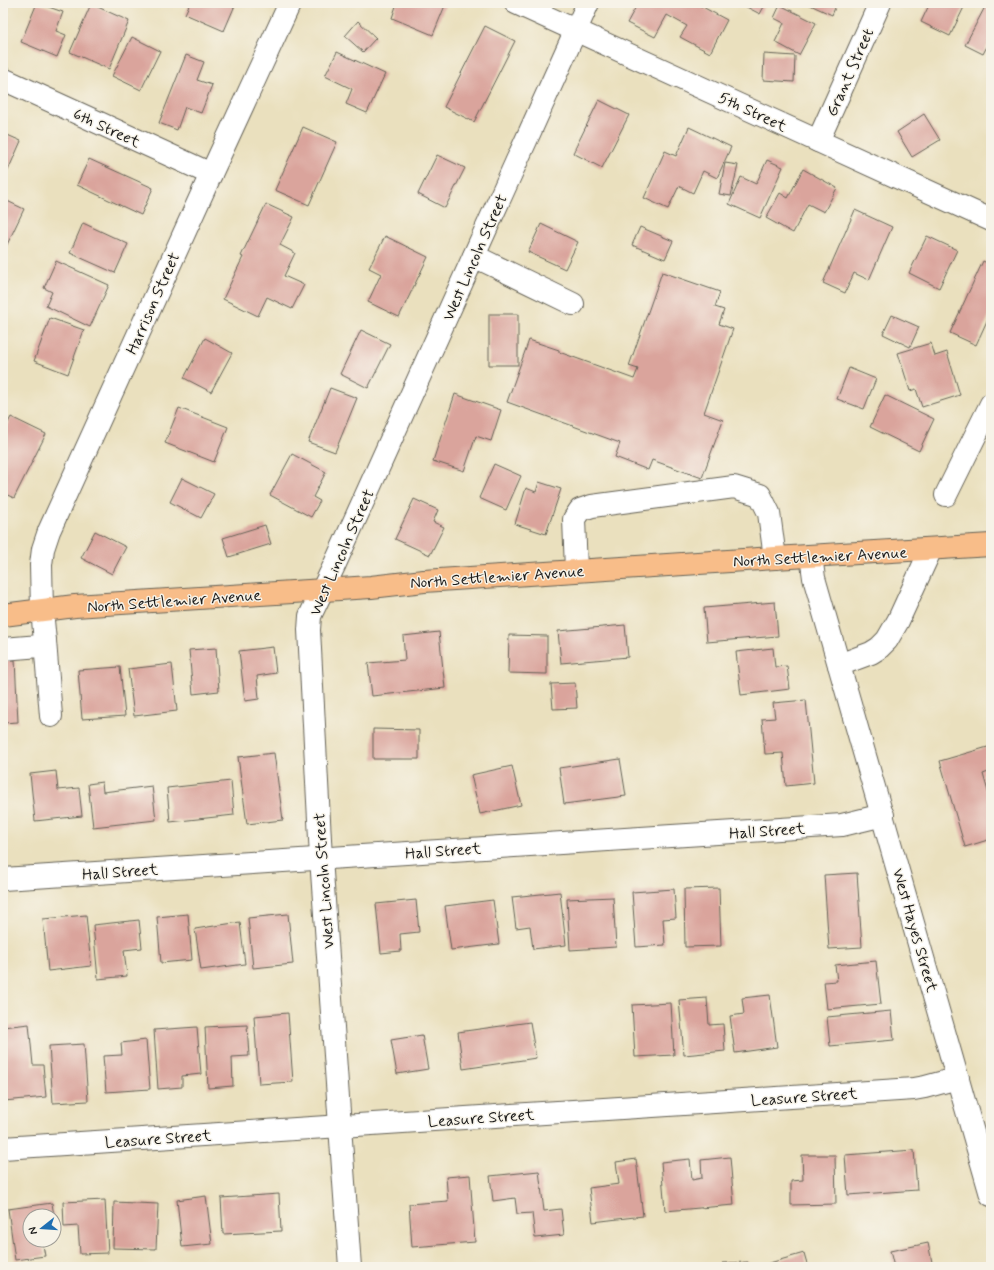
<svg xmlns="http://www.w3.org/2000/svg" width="994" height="1270" viewBox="0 0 994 1270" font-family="Mynerve,sans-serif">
  <rect width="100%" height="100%" fill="#f7f3e8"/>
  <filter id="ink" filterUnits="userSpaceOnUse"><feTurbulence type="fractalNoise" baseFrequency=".025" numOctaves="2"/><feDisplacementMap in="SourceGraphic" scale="8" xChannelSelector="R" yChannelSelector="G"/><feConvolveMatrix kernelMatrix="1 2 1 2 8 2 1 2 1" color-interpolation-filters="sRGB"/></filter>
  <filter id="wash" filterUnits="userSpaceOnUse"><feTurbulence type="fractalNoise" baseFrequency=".012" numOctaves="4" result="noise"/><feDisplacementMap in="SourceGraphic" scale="16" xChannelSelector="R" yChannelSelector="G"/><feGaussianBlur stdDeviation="0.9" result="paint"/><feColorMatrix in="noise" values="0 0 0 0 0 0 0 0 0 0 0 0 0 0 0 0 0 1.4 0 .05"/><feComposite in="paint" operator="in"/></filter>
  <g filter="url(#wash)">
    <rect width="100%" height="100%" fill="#eae0be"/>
    <g id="blocks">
      <!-- building -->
      <g fill="#daa49c">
        <polygon points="37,3 63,12 56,31 66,35 57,57 21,42"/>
        <polygon points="190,3 236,3 224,31 185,14"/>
        <polygon points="397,3 446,3 433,35 392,18"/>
        <polygon points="638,3 698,3 697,4 727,20 710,53 680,37 687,26 667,15 655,37 627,23"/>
        <polygon points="739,3 766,3 760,14"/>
        <polygon points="806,3 837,3 832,15"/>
        <polygon points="930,3 966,3 950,36 921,22"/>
        <polygon points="987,3 991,3 991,41 990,41 983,54 965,45"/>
        <polygon points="91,4 129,21 109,69 70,52"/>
        <polygon points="780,5 816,23 799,55 775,42 784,23 774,18"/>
        <polygon points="358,21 376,38 363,52 345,36"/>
        <polygon points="485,26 515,41 474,122 444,107"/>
        <polygon points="132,37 160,51 141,90 112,76"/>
        <polygon points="337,52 385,74 367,113 346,104 352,89 325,76"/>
        <polygon points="764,54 795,56 794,82 763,80"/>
        <polygon points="186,55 204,62 197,80 212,85 201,113 185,107 177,130 159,123"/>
        <polygon points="599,100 629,115 602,168 573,153"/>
        <polygon points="924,114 940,140 912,157 897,132"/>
        <polygon points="303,127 337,142 309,205 275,190"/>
        <polygon points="689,127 731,147 717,178 703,171 693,193 679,186 668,209 644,198 665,151 676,156"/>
        <polygon points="3,133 21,141 5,177 3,176"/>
        <polygon points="437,155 465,168 445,208 418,194"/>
        <polygon points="89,159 153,188 141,215 77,185"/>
        <polygon points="767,160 783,167 760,218 729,204 741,177 756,184"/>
        <polygon points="725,163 738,165 731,196 719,194"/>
        <polygon points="803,169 837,188 824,212 808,204 793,233 766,218 780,193 788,198"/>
        <polygon points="3,199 24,209 3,253"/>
        <polygon points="266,204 294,217 280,245 295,253 284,276 304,285 292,309 267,297 258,316 223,299 243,257 241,256"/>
        <polygon points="855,210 892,227 869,280 854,273 845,293 823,283"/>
        <polygon points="83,223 128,244 115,273 70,253"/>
        <polygon points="541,224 578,242 565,269 528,252"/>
        <polygon points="640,227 673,241 665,259 632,245"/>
        <polygon points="385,236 428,257 399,317 368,302 381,274 369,268"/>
        <polygon points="927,236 957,250 939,288 909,273"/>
        <polygon points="56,261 109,285 90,327 46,306 52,292 44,288"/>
        <polygon points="983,261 991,265 991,312 976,345 950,333"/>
        <polygon points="662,272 720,292 715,307 724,310 719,324 733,329 704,413 723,420 702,478 652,460 648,470 615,457 620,443 507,402 529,340 559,350 559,352 634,379 638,369 629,366"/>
        <rect x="489" y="314" width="29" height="51"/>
        <polygon points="892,315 919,327 910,347 883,334"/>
        <polygon points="50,318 84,330 68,374 34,361"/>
        <polygon points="361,330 390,344 368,388 340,374"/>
        <polygon points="205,338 232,353 211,392 184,378"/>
        <polygon points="931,343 935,356 947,352 960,395 922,407 916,389 910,391 898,353"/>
        <polygon points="849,368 876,379 864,409 837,399"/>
        <polygon points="330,388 357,398 335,452 308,442"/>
        <polygon points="455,394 501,410 491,441 476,436 464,471 433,461"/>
        <polygon points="885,395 934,419 919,451 870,427"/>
        <polygon points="179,408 228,427 214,462 165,443"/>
        <polygon points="11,417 46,434 14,498 3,493 3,432"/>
        <polygon points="292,454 326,472 313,497 320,501 311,517 270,495"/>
        <polygon points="494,464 521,476 506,510 479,498"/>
        <polygon points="182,478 214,494 201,518 170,502"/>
        <polygon points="539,482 561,489 546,534 515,524 526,488 536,492"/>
        <polygon points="414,499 438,510 433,522 444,527 430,555 395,539"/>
        <polygon points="265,525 271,544 229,557 223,538"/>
        <polygon points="95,531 126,547 112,574 81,558"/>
        <polygon points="775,602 778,636 707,642 704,608"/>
        <polygon points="625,625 628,657 561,663 558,631"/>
        <polygon points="439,632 445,688 372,696 368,663 405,660 403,636"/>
        <polygon points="509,635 547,636 547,674 508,673"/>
        <polygon points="273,647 276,673 257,676 259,699 245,701 239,651"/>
        <polygon points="216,648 219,691 193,694 189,650"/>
        <polygon points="773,648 775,667 787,666 790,689 741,695 736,652"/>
        <polygon points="3,660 15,660 18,722 3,723"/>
        <polygon points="172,664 177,711 134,716 128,669"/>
        <polygon points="120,667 125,716 82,719 78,670"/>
        <polygon points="575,683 577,708 553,709 551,684"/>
        <polygon points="806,700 814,783 786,786 783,753 765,754 762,719 775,718 773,703"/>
        <polygon points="373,729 419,730 419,759 373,759"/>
        <polygon points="991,746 991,771 983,774 991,802 991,839 965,847 940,761"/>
        <polygon points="274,753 283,820 247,824 238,757"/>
        <polygon points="620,759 626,796 564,804 559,768"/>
        <polygon points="512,766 521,805 480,814 471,775"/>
        <polygon points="56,771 58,790 79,788 82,816 35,821 30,774"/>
        <polygon points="231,781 234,815 170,822 167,788"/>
        <polygon points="102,782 103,792 152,786 156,820 93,827 88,784"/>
        <polygon points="857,873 862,947 829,949 824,875"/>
        <polygon points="719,888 721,946 685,947 684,889"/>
        <polygon points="674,889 676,918 663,919 665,945 636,947 632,892"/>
        <polygon points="560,892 566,945 533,949 530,926 516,928 512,897"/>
        <polygon points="613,897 616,947 570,950 567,899"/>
        <polygon points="416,900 419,932 400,934 401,951 381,953 376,904"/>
        <polygon points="493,900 499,944 451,950 445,906"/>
        <polygon points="188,914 192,960 161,963 157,917"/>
        <polygon points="288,914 293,964 253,968 248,918"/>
        <polygon points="86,915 91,966 48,971 43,919"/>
        <polygon points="139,920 142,948 124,950 127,976 98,979 93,925"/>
        <polygon points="240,922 245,964 201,970 195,929"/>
        <polygon points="876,961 881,1004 827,1009 824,982 837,981 835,965"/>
        <polygon points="770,995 777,1047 735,1053 730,1016 744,1014 742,998"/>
        <polygon points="707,998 709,1025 723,1024 725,1051 684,1055 679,1000"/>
        <polygon points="671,1003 674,1055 635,1057 632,1005"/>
        <polygon points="891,1011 894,1040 830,1046 827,1017"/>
        <polygon points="288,1013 293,1082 259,1084 254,1016"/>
        <polygon points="530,1022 536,1058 463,1069 458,1032"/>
        <polygon points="29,1024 33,1065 43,1065 46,1097 4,1101 3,1027"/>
        <polygon points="247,1025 249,1056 232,1057 233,1086 208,1088 205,1027"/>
        <polygon points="197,1027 201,1074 182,1076 182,1087 158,1089 154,1030"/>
        <polygon points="422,1035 428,1069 397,1074 391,1040"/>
        <polygon points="146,1040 150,1089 106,1092 103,1056 122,1055 121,1043"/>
        <polygon points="84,1044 88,1101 53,1103 49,1046"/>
        <polygon points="914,1150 917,1190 848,1195 845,1155"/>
        <polygon points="802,1155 835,1155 836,1204 791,1205 791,1181 803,1180"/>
        <polygon points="730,1157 734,1205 665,1211 661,1162 690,1159 692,1180 702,1178 701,1160"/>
        <polygon points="636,1159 643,1216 593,1222 589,1188 619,1184 616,1162"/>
        <polygon points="539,1171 544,1211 561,1209 564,1235 535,1238 532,1213 517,1214 515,1198 493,1201 490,1176"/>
        <polygon points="470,1175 475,1242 412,1247 409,1204 448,1201 446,1177"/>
        <polygon points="279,1194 281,1231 223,1234 221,1198"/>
        <polygon points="206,1196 212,1244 182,1247 177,1200"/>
        <polygon points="105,1200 108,1253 80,1254 78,1226 64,1227 63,1202"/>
        <polygon points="114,1202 158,1204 156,1249 113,1248"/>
        <polygon points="52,1203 54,1216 30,1216 30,1240 42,1240 45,1256 15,1260 8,1209"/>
        <polygon points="928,1243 933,1267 894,1267 890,1251"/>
        <polygon points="804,1253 808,1267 756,1267"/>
        <polygon points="748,1262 748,1267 723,1267 723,1263"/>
      </g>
    </g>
  </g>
  <g filter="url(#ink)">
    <use href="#blocks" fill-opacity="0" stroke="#646155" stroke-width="1"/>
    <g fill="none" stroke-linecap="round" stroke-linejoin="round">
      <defs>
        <g id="minor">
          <polyline points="516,3 991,220"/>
          <polyline points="3,79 211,174"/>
          <polyline points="818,141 880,3"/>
          <polyline points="474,256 573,304"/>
          <polyline points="946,495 991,404"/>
          <polyline points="811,556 814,578 991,1195"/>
          <polyline points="576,570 574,519 580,510 592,506 734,487 760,495 769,513 775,558"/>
          <polyline points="45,641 51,716"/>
          <polyline points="3,649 40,646 45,641 42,610 41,565 43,549 49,531 211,174 290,3"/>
          <polyline points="839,665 871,653 879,648 887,640 898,621 931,549"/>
          <polyline points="3,879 842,825 883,815"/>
          <polyline points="3,1148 914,1089 925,1087 958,1078"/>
          <polyline points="350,1267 321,858 309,630 310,616 334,566 588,3"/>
        </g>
        <polyline id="major" points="3,615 75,606 371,587 424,581 775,558 991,545"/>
      </defs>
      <!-- minor casing -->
      <use href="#minor" stroke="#646155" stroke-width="24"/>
      <!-- major casing -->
      <use href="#major" stroke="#646155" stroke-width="24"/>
      <!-- minor -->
      <use href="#minor" stroke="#fff" stroke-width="22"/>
      <!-- major -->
      <use href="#major" stroke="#f8bd89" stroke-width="22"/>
    </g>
  </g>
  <g text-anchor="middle" stroke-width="3" stroke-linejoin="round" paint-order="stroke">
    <!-- street labels -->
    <g font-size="16" fill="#1c1c1c" stroke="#f7f3e8">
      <text transform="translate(849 72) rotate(-66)" y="6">Grant Street</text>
      <text transform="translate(753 111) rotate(25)" y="6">5th Street</text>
      <text transform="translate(107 127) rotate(25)" y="6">6th Street</text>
      <text transform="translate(474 257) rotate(-66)" y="6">West Lincoln Street</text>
      <text transform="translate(152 303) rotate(-66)" y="6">Harrison Street</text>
      <text transform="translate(341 552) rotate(-66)" y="6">West Lincoln Street</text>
      <text transform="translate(820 556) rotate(-3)" y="6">North Settlemier Avenue</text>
      <text transform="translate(497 576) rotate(-4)" y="6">North Settlemier Avenue</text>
      <text transform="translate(174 600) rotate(-4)" y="6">North Settlemier Avenue</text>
      <text transform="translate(767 830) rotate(-4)" y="6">Hall Street</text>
      <text transform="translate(443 850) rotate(-4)" y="6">Hall Street</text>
      <text transform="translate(120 871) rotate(-4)" y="6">Hall Street</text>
      <text transform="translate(323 881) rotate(-94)" y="6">West Lincoln Street</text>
      <text transform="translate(916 930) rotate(74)" y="6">West Hayes Street</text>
      <text transform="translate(804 1096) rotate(-4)" y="6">Leasure Street</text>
      <text transform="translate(481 1117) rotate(-4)" y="6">Leasure Street</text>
      <text transform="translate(158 1138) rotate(-4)" y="6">Leasure Street</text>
    </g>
  </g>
  <!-- margin -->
  <rect width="994" height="1270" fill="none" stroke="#f7f3e8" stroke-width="16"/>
  <!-- north arrow -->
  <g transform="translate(42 1228) rotate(253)"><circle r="19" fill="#f7f3e8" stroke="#9f9d96"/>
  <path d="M0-3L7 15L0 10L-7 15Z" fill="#1f6fb2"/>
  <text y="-6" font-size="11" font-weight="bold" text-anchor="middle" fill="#1c1c1c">N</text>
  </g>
</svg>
